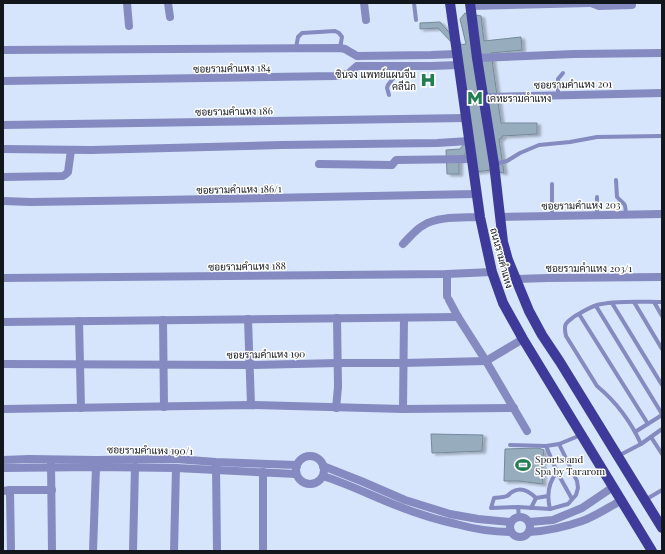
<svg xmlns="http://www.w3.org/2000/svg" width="665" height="554" viewBox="0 0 665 554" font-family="'Playfair Display',Sarabun,serif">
  <defs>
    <filter id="shadow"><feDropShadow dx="3.5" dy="2" stdDeviation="1" flood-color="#0004"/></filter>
  </defs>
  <rect width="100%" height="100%" fill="#d6e5fb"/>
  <!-- building -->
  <g fill="#97adbd" stroke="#748999" filter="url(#shadow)">
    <polygon points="465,13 481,16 484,41 521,37 522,50 491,53 501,123 537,123 537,134 502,136 502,138 499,139 504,173 491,170 475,172 472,145 459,161 459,174 447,174 446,150 460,149 467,140 455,46 438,28 420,29 420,23 440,22 460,45 466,44 460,19"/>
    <polygon points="431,434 483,435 482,451 432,453"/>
    <polygon points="538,448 544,450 542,463 543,484 519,481 504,481 505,449"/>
  </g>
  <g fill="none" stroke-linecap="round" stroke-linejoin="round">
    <!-- lane -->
    <g stroke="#858ac0" stroke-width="4">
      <polyline points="414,3 416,20"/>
      <polyline points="296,48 298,37 302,33 335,31 339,33 342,37 340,48"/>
      <polyline points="389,95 387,88 388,85 402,67"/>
      <polyline points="558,95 558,79 563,73"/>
      <polyline points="495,164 507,161 520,153 539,145 570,142 597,137 662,136"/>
      <path d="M616,180L617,197C625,206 625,201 626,214"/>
      <polyline points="552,184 552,216"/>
      <polyline points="597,197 597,215"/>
      <polyline points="634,302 662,349"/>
      <polyline points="654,302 662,316"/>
      <polyline points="612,303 662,385"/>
      <polyline points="596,306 662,414"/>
      <polyline points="579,314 648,424"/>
      <polyline points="635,432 662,415"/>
      <polyline points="651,437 662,454"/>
      <path d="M641,444C631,422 615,401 597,386L566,336C563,323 566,323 575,316C582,312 590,307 597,305C615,300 643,302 662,302"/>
      <polyline points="510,445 546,446"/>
      <polyline points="618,456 641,444 662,429"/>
      <polyline points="557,472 572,499"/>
      <path d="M548,496L536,498C530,492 521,486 512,492C510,493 509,495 507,496C503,498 498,497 494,498L491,508L518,507L550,509L568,504L576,495L578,488L577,481L559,444"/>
      <polyline points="645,500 662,490"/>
      <polyline points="518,507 519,517"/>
      <polyline points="531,508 536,498"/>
      <path d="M550,509C547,497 548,483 557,472L546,446L559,444L581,435"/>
    </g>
    <!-- street -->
    <g stroke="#858ac0" stroke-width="8">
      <polyline points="127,3 129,26"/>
      <polyline points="168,3 170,17"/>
      <polyline points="364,3 366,20"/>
      <polyline points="591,3 599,6 632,5"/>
      <polyline points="470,6 590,3"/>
      <polyline points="3,50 340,48 345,49 357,56 431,55 457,54"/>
      <polyline points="477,58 574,54 662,53"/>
      <polyline points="3,81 335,76 348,74 357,66 432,66 458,65"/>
      <polyline points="484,97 662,93"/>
      <polyline points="3,125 466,118"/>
      <polyline points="3,149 91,150 281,145 437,143 469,141"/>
      <polyline points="319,164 392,165 396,160 471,159"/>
      <polyline points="3,177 63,176 66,174 68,172 71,150"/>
      <polyline points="3,201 31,202 158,200 476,194"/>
      <polyline points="500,217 552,216 662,214"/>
      <path d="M403,244C410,237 416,229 424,225C438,216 463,218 480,217"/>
      <polyline points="3,278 447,274 492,272"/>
      <polyline points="516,279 548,278 662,277"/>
      <polyline points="447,296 447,274"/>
      <polyline points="449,300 458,317 486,361 527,431"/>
      <polyline points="248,319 251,405"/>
      <polyline points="163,320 164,407"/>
      <polyline points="79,321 81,408"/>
      <polyline points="3,322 458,317"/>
      <polyline points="3,364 249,365 338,363 403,363 486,361 523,339"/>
      <polyline points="336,408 338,387 337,318"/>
      <polyline points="3,409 251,405 403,409 514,408"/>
      <polyline points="403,409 404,318"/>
      <circle cx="310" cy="470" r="14"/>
      <polyline points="3,460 29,459 96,460 176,459 216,462 297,465"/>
      <polyline points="51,462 52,551"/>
      <polyline points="216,466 217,551"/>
      <polyline points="323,466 361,481 405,500 450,514 478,519 511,522"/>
      <polyline points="3,468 96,467 176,468 296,474"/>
      <path d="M323,476C351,485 376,498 403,508C421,515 438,520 456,524C474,529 492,532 511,532"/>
      <polyline points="10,490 11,551"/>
      <polyline points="3,491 10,490 52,490"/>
      <circle cx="520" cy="527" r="10"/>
      <polyline points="529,522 553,520 582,508 613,487"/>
      <path d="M529,532C547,531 565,527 582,521C596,516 609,507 622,500"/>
      <polyline points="93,551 96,467"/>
      <polyline points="133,551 135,467"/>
      <polyline points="174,551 176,468"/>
      <polyline points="263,551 263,472"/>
    </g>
    <!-- primary -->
    <g stroke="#3e3a9a" stroke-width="10">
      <polyline points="450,3 480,217 492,272 503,303 523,339 652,551"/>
      <polyline points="470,3 477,58 494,164 503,242 508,260 529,311 542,335 560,362 662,528"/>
    </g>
  </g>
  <!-- icons -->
  <defs>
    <symbol id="hospital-bare" viewBox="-9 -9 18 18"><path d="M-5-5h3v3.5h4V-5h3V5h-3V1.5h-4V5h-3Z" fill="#237d53" stroke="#fff" stroke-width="2.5" paint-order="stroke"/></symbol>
    <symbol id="metro-bare" viewBox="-9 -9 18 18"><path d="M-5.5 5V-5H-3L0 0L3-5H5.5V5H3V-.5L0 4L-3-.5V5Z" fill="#237d53" stroke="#fff" stroke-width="2.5" paint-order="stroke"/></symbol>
    <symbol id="stadium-bare" viewBox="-9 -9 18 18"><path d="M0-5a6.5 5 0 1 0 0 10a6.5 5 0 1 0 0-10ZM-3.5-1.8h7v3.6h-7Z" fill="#237d53" stroke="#fff" stroke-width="2.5" paint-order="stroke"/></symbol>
  </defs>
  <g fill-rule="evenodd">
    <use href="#hospital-bare" x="417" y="69" width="22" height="22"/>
    <use href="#metro-bare" x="464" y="87" width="22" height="22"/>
    <use href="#stadium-bare" x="512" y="454" width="22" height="22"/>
  </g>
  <g text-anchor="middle" stroke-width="3" stroke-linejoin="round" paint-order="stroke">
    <!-- street labels -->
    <g font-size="10" fill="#12171e" stroke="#fff">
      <text transform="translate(232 68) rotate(-1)" y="4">ซอยรามคำแหง 184</text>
      <text transform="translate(573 84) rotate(-1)" y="4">ซอยรามคำแหง 201</text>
      <text transform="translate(234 111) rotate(-1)" y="4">ซอยรามคำแหง 186</text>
      <text transform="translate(239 189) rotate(-1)" y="4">ซอยรามคำแหง 186/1</text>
      <text transform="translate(581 205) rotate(-1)" y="4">ซอยรามคำแหง 203</text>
      <text transform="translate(502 258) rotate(75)" y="4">ถนนรามคำแหง</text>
      <text transform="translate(247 266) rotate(-1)" y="4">ซอยรามคำแหง 188</text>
      <text x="589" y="272">ซอยรามคำแหง 203/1</text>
      <text transform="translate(266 354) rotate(-1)" y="4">ซอยรามคำแหง 190</text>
      <text transform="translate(150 450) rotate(1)" y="4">ซอยรามคำแหง 190/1</text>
    </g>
    <!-- poi labels -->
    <g font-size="10" fill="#12171e" stroke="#fff" text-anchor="start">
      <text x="416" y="78" text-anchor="end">ซินจง แพทย์แผนจีน<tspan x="416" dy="12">คลีนิก</tspan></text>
      <text x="487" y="102">เคหะรามคำแหง</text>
      <text x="535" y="463">Sports and<tspan x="535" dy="12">Spa by Tararom</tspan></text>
    </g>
  </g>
  <!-- border -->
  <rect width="665" height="554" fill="none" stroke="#12171e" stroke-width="8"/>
</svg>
